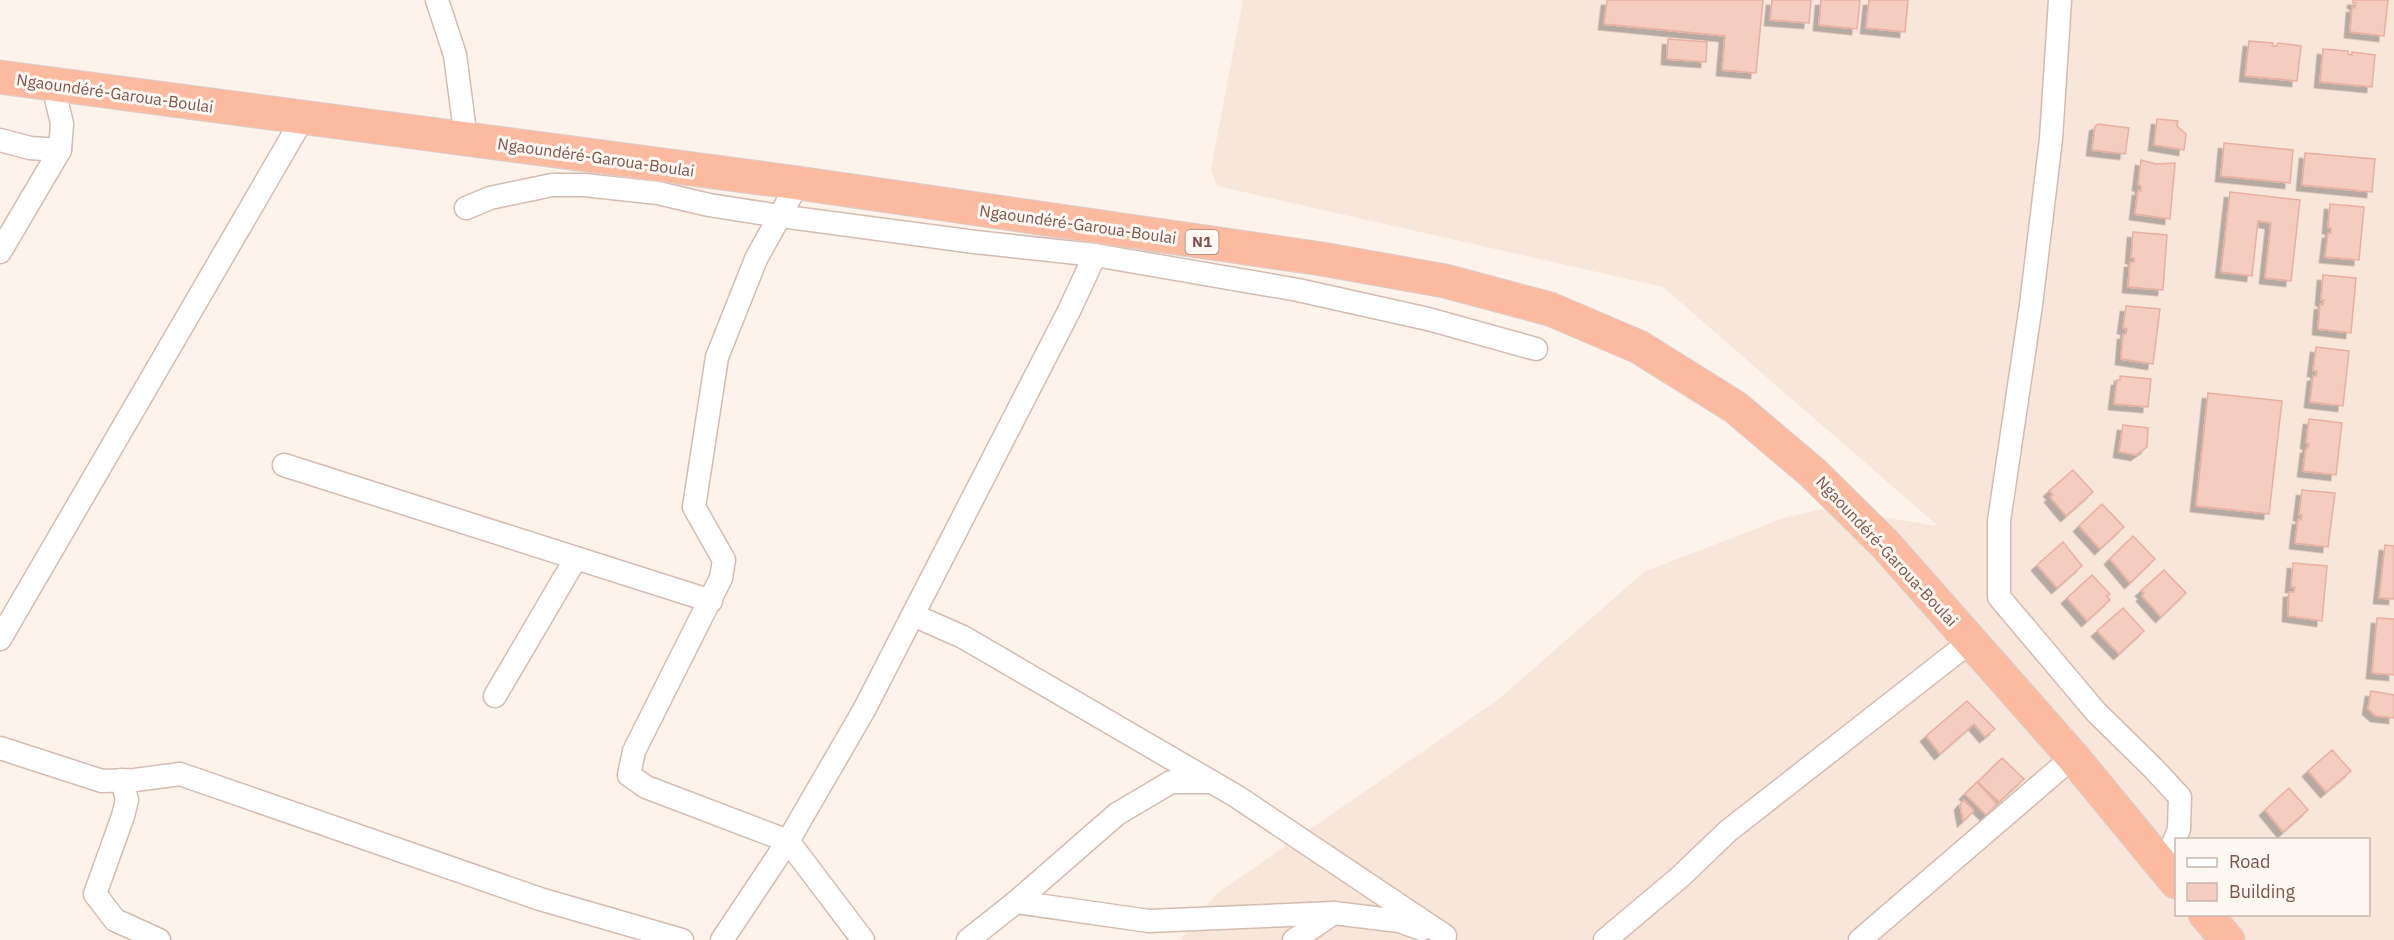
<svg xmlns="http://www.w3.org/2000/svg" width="2394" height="940" viewBox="0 0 2394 940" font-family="'IBM Plex Sans',sans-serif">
  <defs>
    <filter id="shadow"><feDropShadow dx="-5.5" dy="5.5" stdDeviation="0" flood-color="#0004"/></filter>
  </defs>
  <rect width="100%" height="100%" fill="#fdf3ea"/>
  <!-- residential -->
  <path fill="#f8e6db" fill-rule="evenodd" d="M1243,0H2394V940H1180L1216,894L1499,699L1644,572L1783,518L1827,508L1938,526L1663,287L1217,186L1211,169ZM2176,840H2368V914H2176Z"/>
  <!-- building -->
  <g fill="#f4ccc0" stroke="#e8afa0" stroke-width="1.5" filter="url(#shadow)">
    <polygon points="1607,0 1763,0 1756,73 1722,70 1725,36 1604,24"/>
    <polygon points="1772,0 1811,0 1809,23 1770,20"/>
    <polygon points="1821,0 1860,0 1857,29 1819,25"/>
    <polygon points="1869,0 1908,0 1905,32 1866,28"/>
    <polygon points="2353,0 2388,0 2384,36 2350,32 2352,7 2355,8 2356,3 2353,3"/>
    <polygon points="1668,39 1707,42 1706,62 1667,59"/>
    <polygon points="2249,41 2273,43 2272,46 2277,46 2278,43 2301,46 2297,81 2245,76"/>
    <polygon points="2323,49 2348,51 2348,54 2352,55 2352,52 2375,55 2372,87 2320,82"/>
    <polygon points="2157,119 2178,121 2177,126 2186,134 2184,150 2154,145"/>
    <polygon points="2098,124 2129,128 2125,154 2092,150 2095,126"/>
    <polygon points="2224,143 2293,150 2290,183 2221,176"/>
    <polygon points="2305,153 2375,159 2372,192 2302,185"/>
    <polygon points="2141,160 2156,164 2175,163 2170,219 2135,214 2138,190 2141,191 2141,186 2138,185"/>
    <polygon points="2230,192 2300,200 2291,281 2265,278 2271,223 2258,221 2252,276 2221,272"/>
    <polygon points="2330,204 2364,207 2359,260 2325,257 2328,233 2331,233 2331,228 2328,228"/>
    <polygon points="2133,232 2167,235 2163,290 2128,287 2130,262 2134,262 2134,258 2131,258"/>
    <polygon points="2323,275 2356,278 2351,333 2318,329 2320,304 2323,305 2324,300 2321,300"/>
    <polygon points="2126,306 2160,309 2153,364 2121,359 2123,334 2126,334 2127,329 2123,328"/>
    <polygon points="2316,347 2349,351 2343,406 2310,402 2313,376 2316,376 2317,371 2313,371"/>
    <polygon points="2120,376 2151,379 2148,407 2114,404 2117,380 2120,380"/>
    <polygon points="2208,393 2282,401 2269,514 2196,506"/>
    <polygon points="2309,419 2342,423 2336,475 2303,471 2306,448 2308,448 2309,444 2306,443"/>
    <polygon points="2123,425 2148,428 2147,447 2136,455 2119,452"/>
    <polygon points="2073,470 2093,492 2066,516 2050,497 2053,495 2049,491"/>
    <polygon points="2302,490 2335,493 2328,547 2295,543 2298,519 2301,520 2302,515 2299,515"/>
    <polygon points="2102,504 2124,527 2100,549 2079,526"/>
    <polygon points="2133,536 2155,559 2130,583 2110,559"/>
    <polygon points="2063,542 2082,566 2057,588 2037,565"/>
    <polygon points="2385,545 2394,546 2394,599 2379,598"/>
    <polygon points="2293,563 2327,566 2322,621 2288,616 2289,592 2294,592 2295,587 2291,587"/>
    <polygon points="2164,570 2186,593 2161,617 2142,596 2144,593 2141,591"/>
    <polygon points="2092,575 2110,594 2107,596 2110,600 2087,621 2067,598"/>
    <polygon points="2123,608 2144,631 2119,654 2097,631"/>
    <polygon points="2377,618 2394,619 2394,675 2372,673"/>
    <polygon points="2371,691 2394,695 2394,718 2376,716 2368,709"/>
    <polygon points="1967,701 1995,729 1985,737 1974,724 1940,754 1926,736"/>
    <polygon points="2332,750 2351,771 2326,792 2308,771"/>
    <polygon points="2002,758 2024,779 1999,802 1978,782"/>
    <polygon points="1977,782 1997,804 1986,815 1965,794"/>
    <polygon points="2289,788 2308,810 2283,832 2265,810"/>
    <polygon points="1964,800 1974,811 1963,821 1960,805"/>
  </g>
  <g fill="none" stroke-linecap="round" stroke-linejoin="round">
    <defs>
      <g id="minor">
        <polyline points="437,0 455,55 466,139"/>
        <polyline points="2060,0 2051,139 2031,305 1999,521 1999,597 2096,712 2153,768 2180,797 2179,829 2164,867"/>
        <polyline points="0,140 30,148 60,150"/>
        <polyline points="798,183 756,259 717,357 694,507 724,560 721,578 634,751 629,775 646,787 788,841 863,940"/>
        <polyline points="466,208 490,198 552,185 584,185 658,193 709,205 780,216 975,242 1095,255 1298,290 1428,319 1536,349"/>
        <polyline points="0,252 60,150 62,124 53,85"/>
        <polyline points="284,465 711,601"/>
        <polyline points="913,615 963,637 1236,796 1445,936"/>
        <polyline points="0,639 303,118"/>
        <polyline points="495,696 576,558"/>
        <polyline points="0,748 102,781 135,780 180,774 540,899 682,940"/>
        <polyline points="122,780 127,800 123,816 95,894 115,920 159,940"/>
        <polyline points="1016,902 1149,921 1334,913 1399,921 1422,929"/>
        <polyline points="722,940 788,841 864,710 1069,311 1095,255"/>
        <polyline points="968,940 1016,902 1117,814 1171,782 1209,782"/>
        <polyline points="1294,940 1334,913"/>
        <polyline points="1605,940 1680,877 1728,831 1971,641"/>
        <polyline points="1860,940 2073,757"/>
      </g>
      <g id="trunk">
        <polyline points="0,77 798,183 1322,259 1445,281 1550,309 1639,347 1735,407 1812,472 1885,544 2073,757 2176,882"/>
        <polyline points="2205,914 2228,940"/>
      </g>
    </defs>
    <!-- minor casing -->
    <use href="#minor" stroke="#d4bbb1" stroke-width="25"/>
    <!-- trunk casing -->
    <use href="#trunk" stroke="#dacfcd" stroke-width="35"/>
    <!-- minor -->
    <use href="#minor" stroke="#fff" stroke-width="22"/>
    <!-- trunk -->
    <use href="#trunk" stroke="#fcbaa0" stroke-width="33"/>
  </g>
  <g text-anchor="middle" stroke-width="6" stroke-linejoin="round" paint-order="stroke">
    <!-- shield labels -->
    <rect fill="#fff7f2" stroke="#a3857d" stroke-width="1.5" x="1185.5" y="230" width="33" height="24" rx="4.5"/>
    <g font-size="15" font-weight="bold" fill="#7b544b">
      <text x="1202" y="247">N1</text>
    </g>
    <!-- street labels -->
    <g font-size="16" fill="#7b544b" stroke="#fff7f2">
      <text transform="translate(115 93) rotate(8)" y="6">Ngaoundéré-Garoua-Boulai</text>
      <text transform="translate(596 157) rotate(8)" y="6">Ngaoundéré-Garoua-Boulai</text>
      <text transform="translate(1078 224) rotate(8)" y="6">Ngaoundéré-Garoua-Boulai</text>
      <text transform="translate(1887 551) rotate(47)" y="6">Ngaoundéré-Garoua-Boulai</text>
    </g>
  </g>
  <!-- legend -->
  <rect x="2175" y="838" width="195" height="78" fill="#fff7f2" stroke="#cab6af" stroke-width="1.5"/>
  <rect x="2187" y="858" width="30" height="9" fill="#ffffff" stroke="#cab6af" stroke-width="1.5"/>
  <text x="2229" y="868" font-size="18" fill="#7b544b">Road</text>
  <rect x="2187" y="883" width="30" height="18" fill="#f4ccc0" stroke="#cab6af" stroke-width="1.5"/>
  <text x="2229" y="898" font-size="18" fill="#7b544b">Building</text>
</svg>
